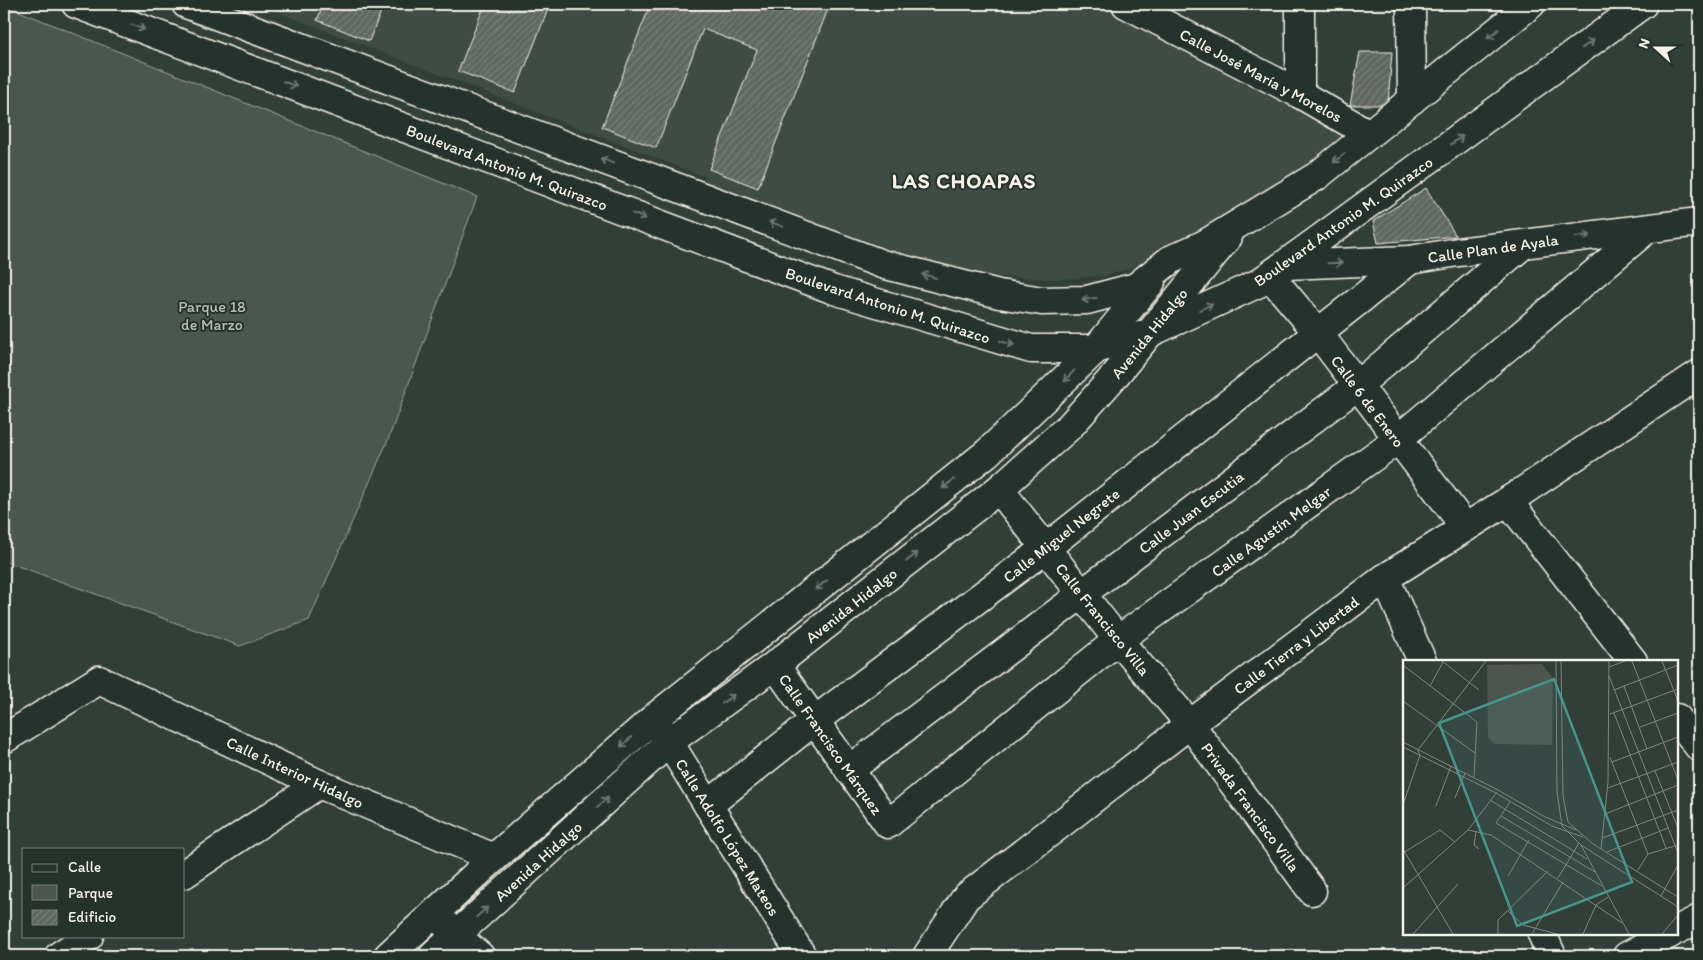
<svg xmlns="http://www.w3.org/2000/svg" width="1703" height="960" viewBox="0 0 1703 960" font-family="Itim,sans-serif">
  <defs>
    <pattern id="building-hatch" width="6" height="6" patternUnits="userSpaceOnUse" patternTransform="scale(1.25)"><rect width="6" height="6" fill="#5f6861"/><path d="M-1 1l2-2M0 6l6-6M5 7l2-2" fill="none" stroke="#777e78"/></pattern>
  </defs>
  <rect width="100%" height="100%" fill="#323e38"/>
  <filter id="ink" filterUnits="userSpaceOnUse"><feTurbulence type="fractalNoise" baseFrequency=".02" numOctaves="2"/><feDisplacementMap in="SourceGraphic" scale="10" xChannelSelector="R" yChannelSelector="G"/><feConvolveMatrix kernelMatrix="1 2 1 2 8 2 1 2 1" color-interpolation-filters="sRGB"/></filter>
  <g filter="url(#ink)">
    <!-- built -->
    <polygon fill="#404b44" points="257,4 1095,4 1268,89 1346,133 1234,220 1150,262 1104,276 1059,279 983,276 927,265 890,249 701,185 705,177"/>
    <!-- park -->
    <polygon fill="#4c564f" stroke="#a0a49c" points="4,5 477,197 388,440 309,620 240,646 4,561"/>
    <!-- building -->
    <g fill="url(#building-hatch)" stroke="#f4f1e8">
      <polygon points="324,4 384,4 369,41 317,20"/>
      <polygon points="485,4 550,4 515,93 458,71"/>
      <polygon points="638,4 830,4 758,188 709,169 757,50 703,29 656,148 602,127 649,8"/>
      <polygon points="1360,52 1392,52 1388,105 1350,105"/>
      <polygon points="1426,188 1456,236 1378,243 1373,221"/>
    </g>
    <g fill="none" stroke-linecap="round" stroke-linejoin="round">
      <defs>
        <g id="street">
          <polyline points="1126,4 1300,94 1369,134"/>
          <polyline points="1300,4 1300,94"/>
          <polyline points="1411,4 1412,100"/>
          <polyline points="1286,265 1410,260 1458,252 1699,222"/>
          <polyline points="1270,276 1318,333 1465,527"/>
          <polyline points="999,489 1118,640 1190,724 1312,891"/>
          <polyline points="1508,501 1633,661"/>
          <polyline points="1385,578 1422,661"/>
          <polyline points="775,665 888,824 1118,640 1397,440 1647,229"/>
          <polyline points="1677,718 1699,747"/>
          <polyline points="4,739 99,680 319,784 494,858"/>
          <polyline points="849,770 1357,386 1524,244"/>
          <polyline points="708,805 814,721 1046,548 1410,260"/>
          <polyline points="184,874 319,784"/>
          <polyline points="435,913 456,936 480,956"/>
          <polyline points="1677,930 1699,919"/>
          <polyline points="1542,934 1552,956"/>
          <polyline points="59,956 89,936"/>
          <polyline points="927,956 966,897 1190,724 1385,578 1508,501 1699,374"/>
          <polyline points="1627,956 1670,934"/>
        </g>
        <g id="secondary">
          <polyline points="76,4 834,290 1031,349 1096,349 1147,334 1259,283 1643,4"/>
          <polyline points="186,4 882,264 999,294 1042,301 1087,300 1136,287 1170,260 1205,244 1317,176 1531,4"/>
          <polyline points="660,728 802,956"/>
          <polyline points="388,956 494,858 654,718 987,453 1096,349 1151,282"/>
          <polyline points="433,956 669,742 775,665 999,489 1070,426 1117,373 1228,237"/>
        </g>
      </defs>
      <!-- street casing -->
      <use href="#street" stroke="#f4f1e8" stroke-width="31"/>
      <!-- secondary casing -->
      <use href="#secondary" stroke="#f4f1e8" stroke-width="31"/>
      <!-- street -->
      <use href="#street" stroke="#26332d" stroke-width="28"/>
      <!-- secondary -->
      <use href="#secondary" stroke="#26332d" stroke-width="28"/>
    </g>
    <!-- one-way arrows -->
    <defs><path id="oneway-shaft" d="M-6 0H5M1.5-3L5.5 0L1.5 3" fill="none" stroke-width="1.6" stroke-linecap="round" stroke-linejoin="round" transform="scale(1.25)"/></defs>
    <g stroke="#6e766e">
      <use href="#oneway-shaft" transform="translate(138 27) rotate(21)"/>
      <use href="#oneway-shaft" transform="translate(1493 34) rotate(141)"/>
      <use href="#oneway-shaft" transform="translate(1588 44) rotate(-36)"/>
      <use href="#oneway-shaft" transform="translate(290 84) rotate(21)"/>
      <use href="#oneway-shaft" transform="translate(1457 140) rotate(-36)"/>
      <use href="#oneway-shaft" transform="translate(1339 158) rotate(141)"/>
      <use href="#oneway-shaft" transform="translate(607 161) rotate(-160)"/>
      <use href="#oneway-shaft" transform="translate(639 216) rotate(21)"/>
      <use href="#oneway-shaft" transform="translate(776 224) rotate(-160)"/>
      <use href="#oneway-shaft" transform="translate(1583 236) rotate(-7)"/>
      <use href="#oneway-shaft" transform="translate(1335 263) rotate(-2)"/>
      <use href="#oneway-shaft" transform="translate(929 276) rotate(-165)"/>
      <use href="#oneway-shaft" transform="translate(1089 299) rotate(171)"/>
      <use href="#oneway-shaft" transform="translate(1206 307) rotate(-25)"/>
      <use href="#oneway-shaft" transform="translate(1007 343) rotate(15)"/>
      <use href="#oneway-shaft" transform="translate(1069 376) rotate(134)"/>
      <use href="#oneway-shaft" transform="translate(948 484) rotate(142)"/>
      <use href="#oneway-shaft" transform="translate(912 557) rotate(-38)"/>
      <use href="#oneway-shaft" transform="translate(821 585) rotate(142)"/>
      <use href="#oneway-shaft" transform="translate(728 699) rotate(-36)"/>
      <use href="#oneway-shaft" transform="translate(626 742) rotate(139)"/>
      <use href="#oneway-shaft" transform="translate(603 802) rotate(-42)"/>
      <use href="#oneway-shaft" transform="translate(482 912) rotate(-42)"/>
    </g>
  </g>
  <g text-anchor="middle" stroke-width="4" stroke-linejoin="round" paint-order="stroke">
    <!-- street labels -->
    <g font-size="16" fill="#f4f1e8" stroke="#26332d">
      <text transform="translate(1261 75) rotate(28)" y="6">Calle José María y Morelos</text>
      <text transform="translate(507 167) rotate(21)" y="6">Boulevard Antonio M. Quirazco</text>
      <text transform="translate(1343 221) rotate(-35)" y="6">Boulevard Antonio M. Quirazco</text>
      <text transform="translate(1493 248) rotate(-8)" y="6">Calle Plan de Ayala</text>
      <text transform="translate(888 305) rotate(18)" y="6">Boulevard Antonio M. Quirazco</text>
      <text transform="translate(1149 333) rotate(-51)" y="6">Avenida Hidalgo</text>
      <text transform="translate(1368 401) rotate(53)" y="6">Calle 6 de Enero</text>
      <text transform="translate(1191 512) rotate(-37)" y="6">Calle Juan Escutia</text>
      <text transform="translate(1271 531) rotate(-36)" y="6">Calle Agustín Melgar</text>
      <text transform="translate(1061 535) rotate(-38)" y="6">Calle Miguel Negrete</text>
      <text transform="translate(851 605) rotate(-38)" y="6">Avenida Hidalgo</text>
      <text transform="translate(1103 619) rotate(51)" y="6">Calle Francisco Villa</text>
      <text transform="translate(1296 645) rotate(-37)" y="6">Calle Tierra y Libertad</text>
      <text transform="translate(831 744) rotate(55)" y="6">Calle Francisco Márquez</text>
      <text transform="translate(295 772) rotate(25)" y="6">Calle Interior Hidalgo</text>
      <text transform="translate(1251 807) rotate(54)" y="6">Privada Francisco Villa</text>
      <text transform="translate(728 837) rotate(58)" y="6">Calle Adolfo López Mateos</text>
      <text transform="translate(538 861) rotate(-42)" y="6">Avenida Hidalgo</text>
    </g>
    <!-- park labels -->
    <g font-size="16" fill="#b9bbb2" stroke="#26332d">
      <text x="212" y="312">Parque 18<tspan x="212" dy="18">de Marzo</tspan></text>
    </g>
    <!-- district labels -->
    <g font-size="21" font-weight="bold" letter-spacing="1" fill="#f4f1e8" stroke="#26332d">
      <text x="964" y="188">LAS CHOAPAS</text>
    </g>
  </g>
  <!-- overview -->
  <g transform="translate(1403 660)">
    <rect width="275" height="275" fill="#323e38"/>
    <path d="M139,4L150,18L149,85L91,84L85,77L84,5Z" fill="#4c564f"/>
    <path fill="none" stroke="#80867e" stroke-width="1" d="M39,1L76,30M153,1L154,132L159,166L178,185L275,247M158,1L160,136L165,162L190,184L275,237M229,1L275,120M259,1L275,41M0,5L74,62L71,117M206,7L222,1M206,16L275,193M27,26L40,2M221,26L244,89M211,30L275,5M0,41L72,93M211,53L263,188M207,54L275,29M237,67L275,53M0,82L95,130L142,157L173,170M0,87L93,133L149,166L180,177M207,97L245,194M209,102L275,77M252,111L275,168M205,128L275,102M52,138L62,113M87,140L184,199M107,142L93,163L199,226M0,145L17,95L15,90L83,1M33,146L48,106M202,154L275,125M98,156L192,212M65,170L88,175L219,263M73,172L71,185L76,189M199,178L275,150M178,185L226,274M0,189L50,274M198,189L205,122L206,1M204,192L265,168M0,193L37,170L52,182M235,210L245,194L275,185M105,216L126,180M155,218L176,183M0,228L65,170L94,132M258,236L275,205M105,251L120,265L154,274M10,274L55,224M95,274V260L145,211M129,274L160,222M180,274L193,245L205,237M259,274L275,255"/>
    <path fill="#48958c" fill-opacity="0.15" stroke="#48958c" stroke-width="2.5" d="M151,19L229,222L114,266L36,63Z"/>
    <rect width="275" height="275" fill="none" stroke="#f4f1e8" stroke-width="2.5"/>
  </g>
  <!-- margin -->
  <rect width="1703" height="960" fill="none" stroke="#26332d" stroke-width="20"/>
  <rect x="10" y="10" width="1683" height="940" fill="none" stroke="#f4f1e8" stroke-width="2" filter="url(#ink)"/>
  <!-- legend -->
  <rect x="22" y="848" width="162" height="90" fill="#26332d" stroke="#787f78"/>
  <rect x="32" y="864" width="25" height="8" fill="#26332d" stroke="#787f78"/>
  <text x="68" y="872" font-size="15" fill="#f4f1e8">Calle</text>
  <rect x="32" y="885" width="25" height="15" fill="#4c564f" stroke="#787f78"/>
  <text x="68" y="898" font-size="15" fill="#f4f1e8">Parque</text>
  <rect x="32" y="910" width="25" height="15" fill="url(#building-hatch)" stroke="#787f78"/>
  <text x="68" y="922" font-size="15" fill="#f4f1e8">Edificio</text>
  <!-- north arrow -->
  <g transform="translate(1656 48) rotate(291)" stroke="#26332d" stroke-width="4" paint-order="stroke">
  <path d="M0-4L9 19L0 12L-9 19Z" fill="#f4f1e8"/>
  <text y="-8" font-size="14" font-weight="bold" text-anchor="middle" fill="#f4f1e8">N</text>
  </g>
</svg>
